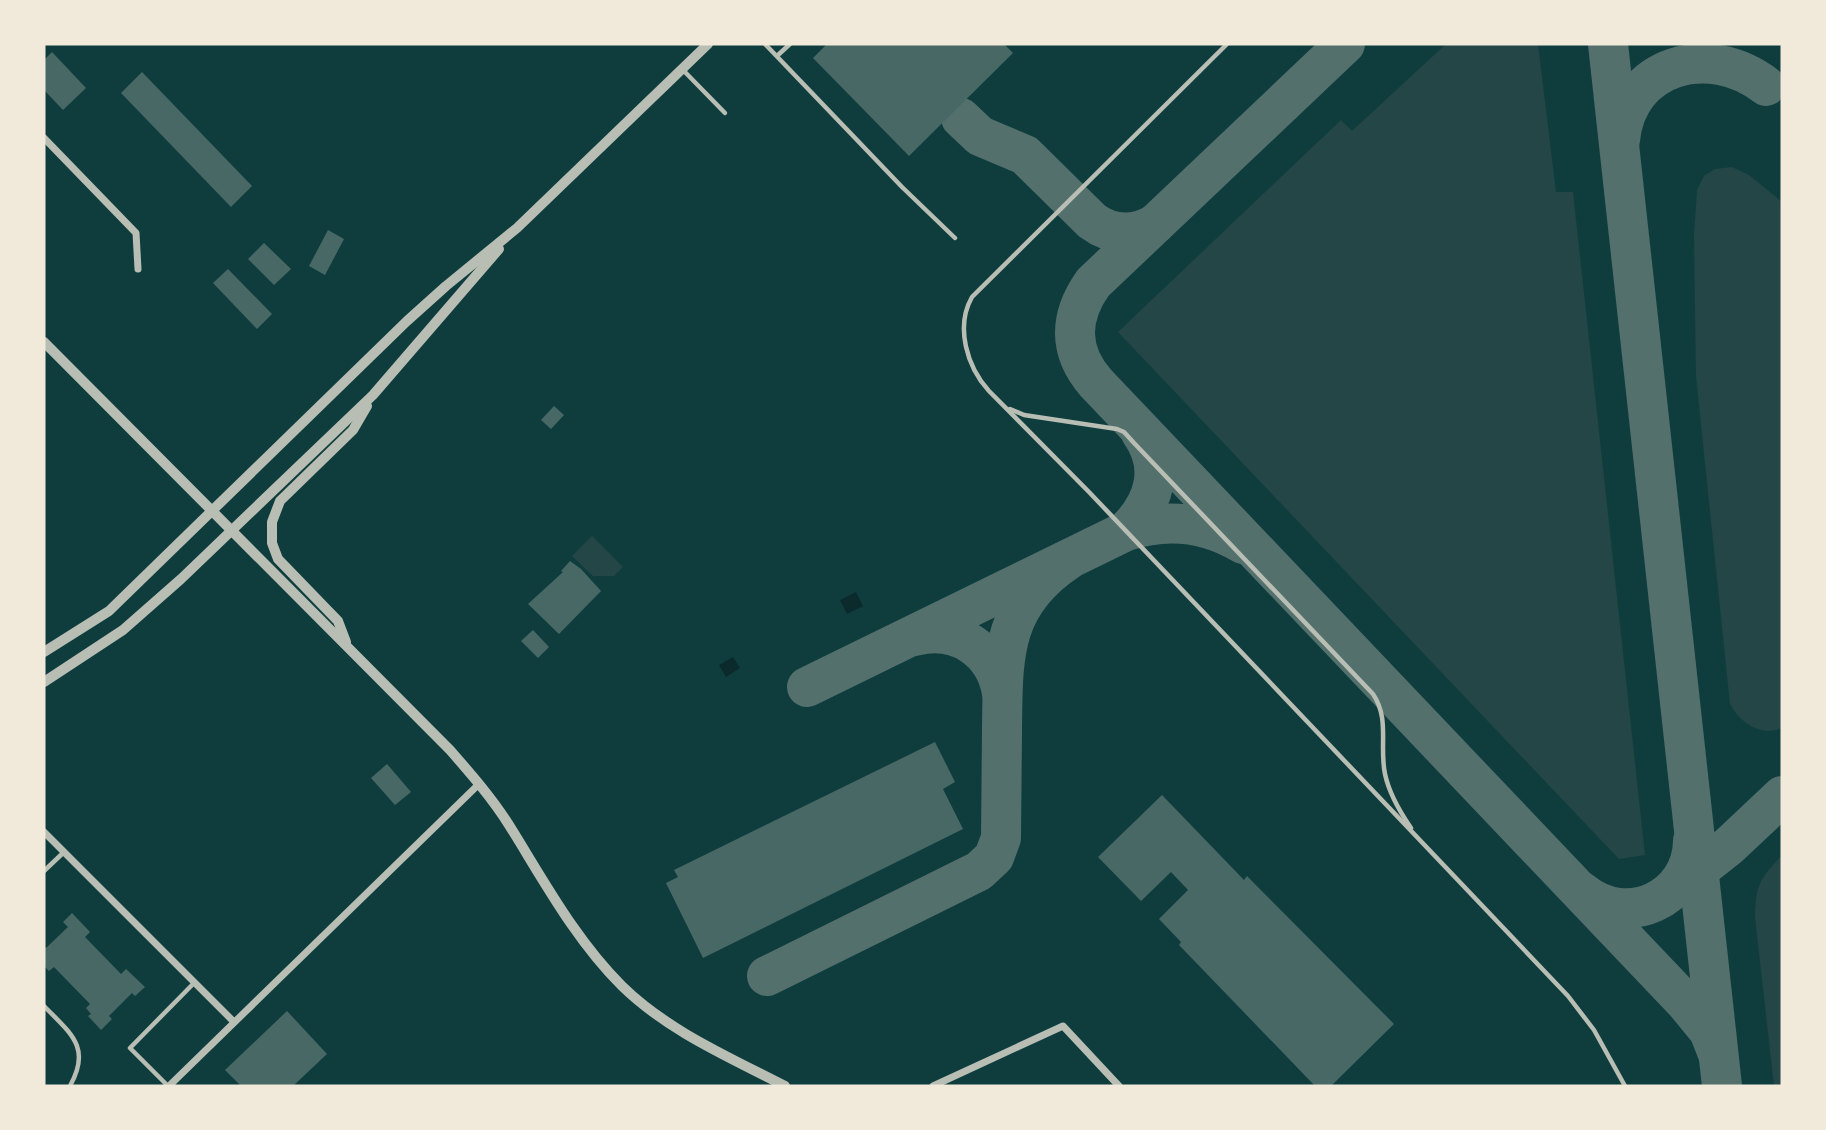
<svg xmlns="http://www.w3.org/2000/svg" width="1826" height="1130" viewBox="0 0 1826 1130" font-family="Cabin,sans-serif">
  <rect width="100%" height="100%" fill="#0f3d3e"/>
  <!-- green -->
  <g fill="#244646">
    <polygon points="1446,44 1538,44 1556,192 1573,192 1645,855 1619,859 1118,332 1341,120 1352,131"/>
    <path d="M1732,167L1749,175L1782,202V728C1761,737 1740,723 1730,704L1696,376L1694,236L1697,190L1704,176L1715,169Z"/>
    <polygon points="592,536 623,567 614,576 593,576 572,556"/>
    <path d="M1782,855V1086H1774L1755,917C1756,883 1760,879 1782,855Z"/>
  </g>
  <!-- water -->
  <g fill="#0a2a2b">
    <polygon points="856,592 863,606 847,614 840,600"/>
    <polygon points="733,657 740,668 726,677 719,665"/>
  </g>
  <g fill="none" stroke-linecap="round" stroke-linejoin="round">
    <!-- taxiway -->
    <g stroke="#53706d" stroke-width="40">
      <path d="M1345,44L1093,283C1069,317 1068,351 1096,383L1686,1003L1709,1031L1718,1054"/>
      <polyline points="1608,44 1722,1086"/>
      <path d="M961,118L980,136L1025,155L1092,221C1112,236 1134,236 1155,224"/>
      <path d="M1620,140C1627,64 1709,42 1766,86"/>
      <path d="M1126,531C1155,503 1165,467 1141,433"/>
      <path d="M915,636C957,625 995,650 1002,693"/>
      <path d="M807,687L1126,531C1166,518 1207,522 1243,544"/>
      <polyline points="1682,883 1729,846 1782,796"/>
      <path d="M1582,892C1627,929 1692,899 1693,841"/>
      <path d="M767,976L979,871L994,857L1001,838C1001,802 1002,766 1002,730C1003,658 1000,605 1068,560"/>
    </g>
  </g>
  <!-- building -->
  <g fill="#486865">
    <polygon points="827,44 1004,44 1013,53 909,156 813,58"/>
    <polygon points="52,52 86,88 63,110 44,90 44,60"/>
    <polygon points="142,72 252,186 231,207 121,93"/>
    <polygon points="328,230 344,239 325,275 309,266"/>
    <polygon points="264,243 291,269 274,285 248,259"/>
    <polygon points="228,269 272,314 257,329 213,283"/>
    <polygon points="554,406 564,415 551,429 541,420"/>
    <polygon points="570,561 581,569 601,591 559,634 528,604 563,572 561,571"/>
    <polygon points="533,630 549,647 538,658 521,641"/>
    <polygon points="935,742 955,782 943,789 963,829 703,958 666,883 678,877 674,870"/>
    <polygon points="387,764 411,792 395,805 371,778"/>
    <polygon points="1162,795 1244,880 1247,876 1394,1024 1331,1086 1315,1086 1179,945 1181,942 1159,919 1188,890 1171,872 1141,901 1098,857"/>
    <polygon points="72,913 90,932 85,937 121,974 126,969 145,987 135,996 132,993 109,1016 112,1019 101,1030 88,1016 91,1014 86,1008 90,1004 54,967 49,971 44,966 44,945 46,948 68,927 63,922"/>
    <polygon points="287,1011 327,1054 293,1086 241,1086 225,1070"/>
  </g>
  <g fill="none" stroke-linecap="round" stroke-linejoin="round">
    <!-- service -->
    <g stroke="#b8beb3" stroke-width="4.5">
      <polyline points="765,44 902,187 955,238"/>
      <path d="M1227,44L972,297C955,327 967,367 989,391L1089,492L1568,996L1594,1030L1625,1086"/>
      <polyline points="778,55 790,44"/>
      <polyline points="683,70 725,113"/>
      <path d="M1010,409L1024,415L1117,429L1124,432L1134,443L1373,694C1390,719 1379,746 1385,774C1389,793 1400,812 1411,828"/>
      <polyline points="44,871 64,852"/>
      <path d="M44,1006C70,1033 92,1047 70,1086"/>
      <polyline points="168,1086 130,1048 194,983"/>
    </g>
    <!-- minor -->
    <g stroke="#b8beb3" stroke-width="7">
      <polyline points="44,138 136,233 138,269"/>
      <polyline points="44,832 234,1022"/>
      <polyline points="169,1086 479,784"/>
      <polyline points="933,1086 1063,1026 1119,1086"/>
    </g>
    <!-- tertiary -->
    <g stroke="#b8beb3" stroke-width="10">
      <path d="M44,342L450,750C471,774 492,798 509,825C544,881 575,939 622,986C668,1031 729,1057 785,1086"/>
      <polyline points="346,642 338,621 278,559 272,543 272,522 280,501 353,430 367,406"/>
      <polyline points="44,652 109,611 407,321 446,286 517,228 708,44"/>
      <polyline points="44,682 123,630 181,579 373,395 499,249"/>
    </g>
  </g>
  <!-- border -->
  <rect width="1826" height="1130" fill="none" stroke="#f1e9da" stroke-width="91"/>
</svg>
